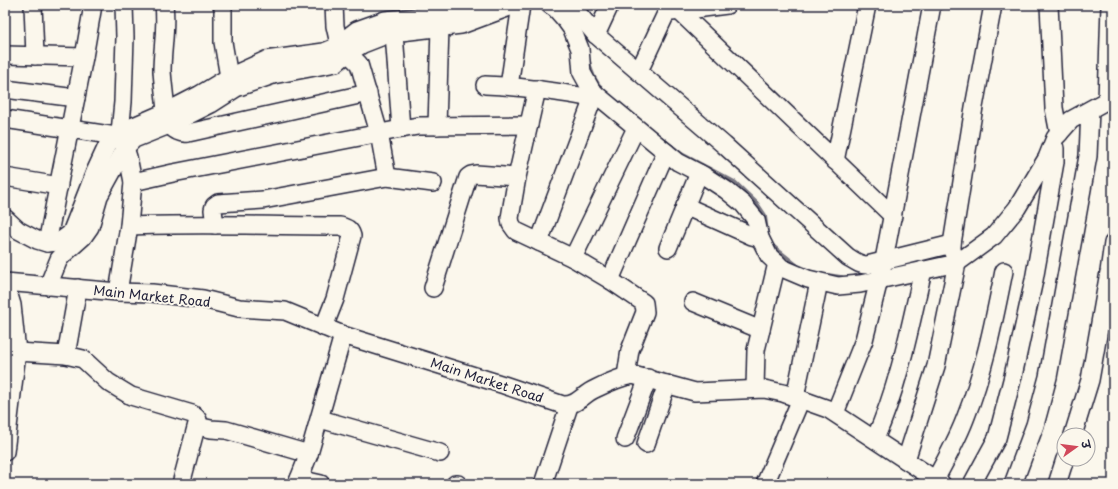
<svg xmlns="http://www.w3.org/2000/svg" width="1118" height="489" viewBox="0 0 1118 489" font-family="'Playpen Sans','Playpen Sans Deva',sans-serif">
  <rect width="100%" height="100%" fill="#fbf7ec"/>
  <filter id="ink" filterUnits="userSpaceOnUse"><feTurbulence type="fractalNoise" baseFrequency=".025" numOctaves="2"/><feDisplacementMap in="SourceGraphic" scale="8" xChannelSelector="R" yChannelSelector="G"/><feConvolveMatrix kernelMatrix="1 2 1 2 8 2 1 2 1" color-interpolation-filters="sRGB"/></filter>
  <g filter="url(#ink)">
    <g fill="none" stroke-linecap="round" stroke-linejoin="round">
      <!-- stream -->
      <g stroke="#787681" stroke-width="3.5">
        <path d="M589,60C591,71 594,81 603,89"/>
        <polyline points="662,138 682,154 735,182 757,203 765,215 767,230"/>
        <polyline points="772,245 797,265"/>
        <polyline points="829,275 842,277"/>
        <polyline points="855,276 876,272"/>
      </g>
      <defs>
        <g id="minor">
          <polyline points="33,5 35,56"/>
          <path d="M164,5C167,27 162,49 162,71C163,85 165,98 166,112"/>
          <polyline points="223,5 223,42 229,77"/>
          <polyline points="334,5 335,26 339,44 359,64 379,133 387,177"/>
          <polyline points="550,5 556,9 564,18 572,29 580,49 582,73 592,91 678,162 703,175 726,190 743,204 756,220 760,238 769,256 782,268 808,279 838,286 860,284 957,263 994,236 1017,208 1047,158 1055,138 1071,120 1113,97"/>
          <path d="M571,5L596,35L724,145L848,257C855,261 859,265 867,265L952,244"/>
          <polyline points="1049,5 1054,108 1059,134"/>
          <polyline points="679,11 893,216"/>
          <polyline points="672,12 727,5"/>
          <polyline points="394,33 401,129"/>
          <polyline points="596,35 610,5"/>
          <polyline points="5,55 84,57"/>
          <polyline points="639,71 670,5"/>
          <path d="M485,85C521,86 557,92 593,98"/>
          <polyline points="509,86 521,5"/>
          <polyline points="5,89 76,98"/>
          <polyline points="537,89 517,177 510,218 511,224 516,231 573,258 610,280 644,303 645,312 630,350 626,376"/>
          <polyline points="1107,101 1110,5"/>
          <polyline points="5,119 116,136"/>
          <path d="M169,125C175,130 179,134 188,133L368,93"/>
          <polyline points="437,126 440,27"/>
          <polyline points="835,161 867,5"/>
          <polyline points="5,177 59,186"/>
          <polyline points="133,182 173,173 401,129 418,126 529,125"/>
          <polyline points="685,206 752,236 760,238"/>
          <polyline points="5,218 18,230 37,240 47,243 59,242 71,233 95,172 108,144 120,132 166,112 199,95 229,77 266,60 324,52 334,48 357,30 385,20 448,14 464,10 476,5"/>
          <polyline points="215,225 213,210 214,206 218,203 263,200 387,177 433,183"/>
          <path d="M129,226C200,223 270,226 340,226C347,228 350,229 352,236L335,299L324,327"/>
          <polyline points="539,242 595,93"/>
          <polyline points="47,243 84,57 93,5"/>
          <polyline points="668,248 699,173"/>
          <polyline points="573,258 636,128"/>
          <polyline points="610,280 666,152"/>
          <path d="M5,282L118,292L152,293L203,299L239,308L285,311L324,327L343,335L504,385L563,405C577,406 583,394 595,389C607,383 620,377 633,375L695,392L764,389L783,393L828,409L942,484"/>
          <polyline points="5,282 12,305 17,352 5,452"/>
          <polyline points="48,286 59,259 64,254 83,237 90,227 99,196 126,147 134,139 169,125 211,104 236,88 273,75 336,63 348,53 363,44 386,35 401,32 461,25 515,5"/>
          <polyline points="433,288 468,177 471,175 476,174 517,177"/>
          <polyline points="118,292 129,226 133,182 128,157 120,132 123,102 125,37 124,5"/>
          <polyline points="693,302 761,330"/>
          <polyline points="17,352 66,355 83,359 108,382 131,396 192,414 196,417 198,420 181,484"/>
          <polyline points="66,355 78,288"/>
          <polyline points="755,388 756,350 777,263"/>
          <polyline points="795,397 819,282"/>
          <polyline points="835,413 864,340 884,260 932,5"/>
          <polyline points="320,419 440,453"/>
          <polyline points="197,426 211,429 226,430 309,454"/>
          <polyline points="1073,435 1090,380 1109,272 1113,243"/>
          <polyline points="625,439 648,378"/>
          <path d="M875,439C899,385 910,327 923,270"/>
          <polyline points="646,444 667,384"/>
          <polyline points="906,460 936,366 957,263 952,250 952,244 974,107 993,5"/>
          <polyline points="299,479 321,484"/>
          <path d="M935,480C946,460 957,440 965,419C984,372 994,321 1004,271"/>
          <polyline points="297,484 309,454 343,335"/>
          <polyline points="455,484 458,484"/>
          <polyline points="543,484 569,406"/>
          <polyline points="765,484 801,399"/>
          <polyline points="972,484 997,438 1013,376 1034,280 1055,162 1055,148"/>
          <polyline points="1013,484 1035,425 1048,377 1088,156 1090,110"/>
          <polyline points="1057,484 1065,459"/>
        </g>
      </defs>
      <!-- minor casing -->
      <use href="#minor" stroke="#22223b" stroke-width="20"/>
      <!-- minor -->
      <use href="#minor" stroke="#fbf7ec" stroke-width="17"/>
    </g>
  </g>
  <g text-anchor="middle" stroke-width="4" stroke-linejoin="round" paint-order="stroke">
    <!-- street labels -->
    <g font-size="13" fill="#22223b" stroke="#fbf7ec">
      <text transform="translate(152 296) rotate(6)" y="5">Main Market Road</text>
      <text transform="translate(487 380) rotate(18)" y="5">Main Market Road</text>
    </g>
  </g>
  <!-- margin -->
  <rect width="1118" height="489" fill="none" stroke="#fbf7ec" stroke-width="20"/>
  <rect x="10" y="10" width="1098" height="469" fill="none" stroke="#22223b" stroke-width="1.5" filter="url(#ink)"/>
  <!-- north arrow -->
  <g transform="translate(1076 447) rotate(76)"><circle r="19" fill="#fbf7ec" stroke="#a4a2a5"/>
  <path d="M0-3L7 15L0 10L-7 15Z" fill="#d1495b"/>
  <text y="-6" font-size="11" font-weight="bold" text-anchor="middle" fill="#22223b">उ</text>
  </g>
</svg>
